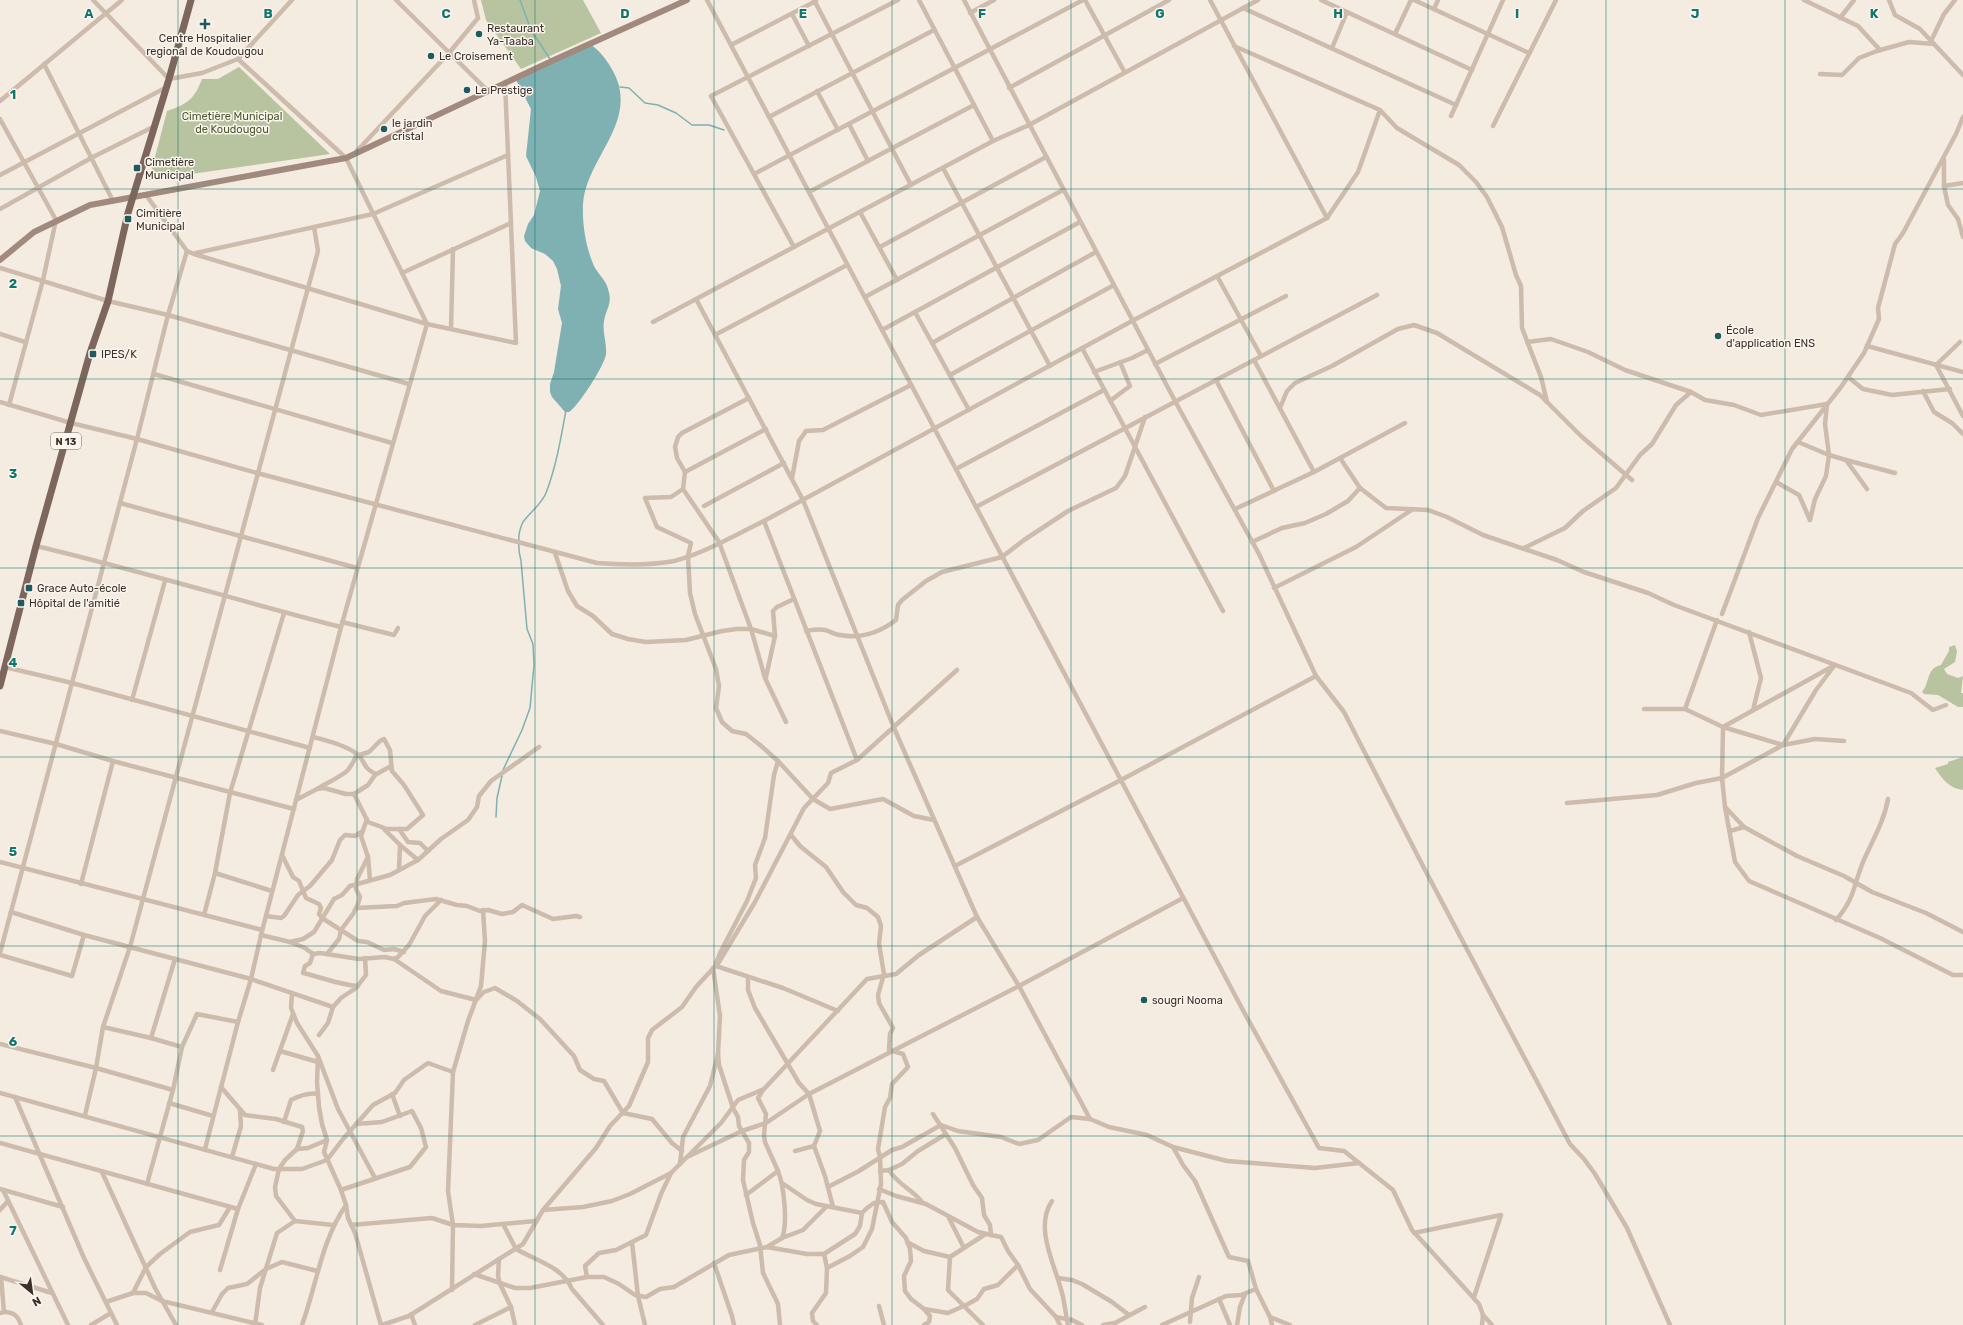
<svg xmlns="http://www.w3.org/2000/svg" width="1963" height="1325" viewBox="0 0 1963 1325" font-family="Rubik,sans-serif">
  <rect width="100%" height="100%" fill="#f4ebe1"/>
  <!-- green -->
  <g fill="#b8c4a0">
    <polygon points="481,0 583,0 601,33 521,69 486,20"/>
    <path d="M239,67L330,154L149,180L167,111C187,104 194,100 202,79H218Z"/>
    <path d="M1955,645L1957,651L1955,662L1944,669L1947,674L1958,678L1963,676L1961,693H1963V707H1958L1938,695L1924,694L1922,692C1930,683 1926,668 1941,665L1949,651V647Z"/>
    <path d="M1963,757V790C1949,788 1943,780 1935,768L1948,764V762Z"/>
  </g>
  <!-- water -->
  <path fill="#7fb0b2" d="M590,44C601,52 607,60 614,73C639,122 586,158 583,204C582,224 586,248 594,266C598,274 606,280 608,289C613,304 606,308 604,321C602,332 607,343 606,354C605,365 577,408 569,412H565L552,397L550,392V384L554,372L562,323L558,309L561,286L557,269L553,261L545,254L531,248L525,241L524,236L528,224L534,215L540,191L536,177L526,156L531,109L515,78Z"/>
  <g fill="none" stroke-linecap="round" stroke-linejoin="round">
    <!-- stream -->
    <g stroke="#7fb0b2" stroke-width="1.5">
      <polyline points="520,0 531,30 550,59"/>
      <polyline points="620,87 629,88 645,103 658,105 676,113 692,125 709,125 724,130"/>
      <path d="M503,770L522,730L530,708L534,665L533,644L527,629L521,561C518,550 517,533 523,522C530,512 541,505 546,493C556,467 561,438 566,410"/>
      <polyline points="496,817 497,798 502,776"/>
    </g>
    <!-- street -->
    <g stroke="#cdbbac" stroke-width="4.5">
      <polyline points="93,0 169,79 202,73 238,59 292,0"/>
      <polyline points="396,0 488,91"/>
      <polyline points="707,0 1245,1014 1319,1148 1344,1151 1393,1190 1412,1230 1479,1304 1483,1315 1492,1325"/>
      <polyline points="814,0 911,185"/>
      <polyline points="919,0 993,141"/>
      <polyline points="964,0 1175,401 1259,554 1316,676 1344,712 1424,868 1570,1144 1584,1159 1595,1174 1627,1228 1670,1325"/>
      <polyline points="1085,0 1124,71"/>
      <polyline points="1210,0 1327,218"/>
      <polyline points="1321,0 1472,70"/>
      <polyline points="1414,0 1529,53"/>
      <polyline points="1804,0 1858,26 1880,50"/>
      <polyline points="1889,0 1895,15 1920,29 1963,75"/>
      <polyline points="1243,8 1456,105"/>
      <polyline points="1434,9 1438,0"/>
      <polyline points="970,13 994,0"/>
      <polyline points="792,14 809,46"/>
      <polyline points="1840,18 1854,0"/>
      <polyline points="1395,34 1411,0"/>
      <polyline points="1931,41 1944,14 1955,0"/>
      <polyline points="731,45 816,1"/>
      <polyline points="1234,46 1380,110 1397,128 1459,165 1476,182 1487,197 1502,227 1516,275 1521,286 1522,328 1541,377 1547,402"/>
      <polyline points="1332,48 1347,12"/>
      <polyline points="44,64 113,201"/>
      <polyline points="1820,74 1842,75 1859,58 1877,51 1909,42 1934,44"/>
      <polyline points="1009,88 1169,0"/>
      <polyline points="817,91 838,130"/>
      <polyline points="0,101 122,0"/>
      <polyline points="1451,116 1503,0"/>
      <polyline points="769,117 934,30"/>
      <polyline points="0,119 56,220 43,280 9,405"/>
      <polyline points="849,124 868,161"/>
      <polyline points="1493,126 1556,0"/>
      <polyline points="354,154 449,53 478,18 474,0"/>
      <polyline points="1944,160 1944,186 1948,205 1958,219 1963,237"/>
      <polyline points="943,168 1050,366"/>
      <polyline points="754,174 1083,0"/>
      <polyline points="0,175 167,87"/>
      <polyline points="1944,186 1963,183"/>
      <polyline points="809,192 974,105"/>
      <polyline points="146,195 187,251 194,254 427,324 516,343 505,82"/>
      <polyline points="0,209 91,158 155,126"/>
      <polyline points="860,212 897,280"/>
      <polyline points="794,247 711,96 898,0"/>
      <polyline points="880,247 1046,157"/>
      <polyline points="196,253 373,214 508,155"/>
      <polyline points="0,268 108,301 168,315 409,384"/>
      <polyline points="402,273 511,223"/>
      <polyline points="1217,276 1261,356"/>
      <polyline points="865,297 1063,190"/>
      <polyline points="696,299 803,500 894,728 977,917 1019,986 1090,1119"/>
      <polyline points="915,312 969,410"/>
      <polyline points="653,322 993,141 1029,125 1258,0"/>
      <polyline points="451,329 453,249"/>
      <polyline points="882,330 1080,222"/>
      <polyline points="0,334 25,342"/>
      <polyline points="715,335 847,265"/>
      <polyline points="1527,342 1551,339 1588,352 1625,370 1691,392 1705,400 1734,405 1761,415 1827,404 1825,424 1829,455 1846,460 1867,489"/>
      <polyline points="1960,342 1936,365 1963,416"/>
      <polyline points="932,343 1096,252"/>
      <polyline points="1867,346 1963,372"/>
      <polyline points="1082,348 1223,611"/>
      <polyline points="1254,360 1314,472"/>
      <polyline points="1155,364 1286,296"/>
      <polyline points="1094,372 1132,358 1148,350"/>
      <polyline points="154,374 392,443"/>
      <polyline points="950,375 1114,285"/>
      <polyline points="1848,377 1863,389 1892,395 1950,389"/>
      <polyline points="1216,380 1274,491"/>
      <polyline points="1923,391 1934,412 1952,423 1963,434"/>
      <polyline points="749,398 682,433 678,437 675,447 677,458 685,472 683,489 719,542 751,629 765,678 786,722"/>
      <polyline points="1110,401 1130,386 1120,362"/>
      <path d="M0,402L71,423L137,439L257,473L597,563C622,565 648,566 674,561C705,553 735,535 764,521L1132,321L1327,218L1358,172L1380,110"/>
      <polyline points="1280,408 1287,391 1295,383 1332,366 1398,329 1414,325 1437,333 1540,395 1581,436 1632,480"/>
      <polyline points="1798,442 1829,455 1826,476 1815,499 1810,520"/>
      <polyline points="1340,458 1360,488 1386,508 1428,510 1447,517 1483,535 1557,560 1584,572 1648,593 1674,605 1911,693 1933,710 1946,705"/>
      <polyline points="1846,460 1895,473"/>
      <polyline points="956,469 1104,390"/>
      <polyline points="685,472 766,429"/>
      <polyline points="792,478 799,441 806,431 823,430 911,385"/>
      <polyline points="1776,482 1799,495 1810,520"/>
      <polyline points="683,489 671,497 645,498 657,527 691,543 688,556 690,593 695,614 716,669 719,686 716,708 722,722 732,731 746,734 760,745 778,761 813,799 830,809 883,799 914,816 934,820"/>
      <polyline points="120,503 357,568"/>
      <polyline points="704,506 784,463"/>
      <polyline points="976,507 1377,295"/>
      <polyline points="1235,509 1314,472 1405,423"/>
      <polyline points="764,521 857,760"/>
      <polyline points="1252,542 1282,528 1305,523 1326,514 1348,501 1360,488"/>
      <path d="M36,546C138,570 239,601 341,627"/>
      <polyline points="1524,548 1565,528 1583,511 1616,488 1640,455 1652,444 1676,405 1691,392"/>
      <polyline points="555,553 568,591 577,606 593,616 612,634 628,639 646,642 686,640 722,631 737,629 751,629 775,636"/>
      <polyline points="1274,588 1356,547 1413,509"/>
      <polyline points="1722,614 1758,518 1792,449 1841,387 1864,353 1879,319 1878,308 1895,244 1903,233 1956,134 1963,117"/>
      <polyline points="342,622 394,635 398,628"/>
      <path d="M806,631C812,630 820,629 825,630C830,631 835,635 840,635C861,639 879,633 896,620L898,605L902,600L926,581L942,572L1002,557L1024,540L1068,511L1116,488L1125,476L1145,417"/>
      <polyline points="1749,632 1761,678 1753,710"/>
      <polyline points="1835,665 1723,727 1722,778 1725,807 1735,862 1749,881 1880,938 1953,975 1963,975"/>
      <polyline points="5,667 72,683 310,748"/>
      <polyline points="766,677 775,636 773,611 777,607 794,599"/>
      <polyline points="132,700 165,581"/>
      <polyline points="1644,709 1685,709 1723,727 1783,745 1815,739 1844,741"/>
      <polyline points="1685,709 1717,620"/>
      <polyline points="0,731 56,744 113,761 294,809"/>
      <path d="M313,737C328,741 345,745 357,754C366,761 362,768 376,774"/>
      <path d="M317,789C326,783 341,777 348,770C351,766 354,761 356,756L369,752L380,741L384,739L390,750L392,771L404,785L423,815L407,829H399"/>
      <polyline points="354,794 368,822 387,829 399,829 408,842 420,843 428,851"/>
      <polyline points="296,800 317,789 324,788 346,794 354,794 368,785 375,775 391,766"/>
      <polyline points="1567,803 1657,795 1696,783 1722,778 1783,745 1816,690 1834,666"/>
      <polyline points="1726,808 1744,827 1797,856 1844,876 1872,892 1926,913 1963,932"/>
      <polyline points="367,819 361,836 368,857 370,880"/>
      <polyline points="384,829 400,845 399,870"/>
      <polyline points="1730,831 1744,827"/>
      <polyline points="791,835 800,846 826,867 843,892 856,905 867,908 878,917 881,926 879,944 884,974 878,995 879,1003 893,1028 890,1034 889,1050 903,1054 908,1067 892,1084 890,1098 885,1107 878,1149 880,1157 881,1184 872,1229 863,1247 850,1256 827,1268"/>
      <polyline points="400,845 418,860"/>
      <polyline points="282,855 293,877 299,881 306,898 319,904 321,908 319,914 322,918 358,941 367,942 384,950 394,949 404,952"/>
      <polyline points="0,862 262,930"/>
      <polyline points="955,866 1121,780 1316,676"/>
      <polyline points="215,873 272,891"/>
      <polyline points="81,884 113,761"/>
      <polyline points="356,908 397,906 404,903 436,899 457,905 467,906 480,911 488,910 502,914 513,912 522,905 553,919 576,916 580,917"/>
      <polyline points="11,912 84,935 251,979 333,1007"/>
      <polyline points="204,915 215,873 230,793 284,613"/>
      <polyline points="266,916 281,918 284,916 298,895 310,886 332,860 340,840 345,835 355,836 363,831"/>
      <path d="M1836,920C1855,898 1853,887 1863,862C1872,841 1884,822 1888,799"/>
      <polyline points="261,935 290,942 303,939 314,932 334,899 342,895 350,886 390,875 418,860 441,839 468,820 477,807 479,796 491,781 539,747"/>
      <polyline points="290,942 305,948 313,954 320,953 359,959 385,957 394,959 398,957 409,945 425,916 441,900"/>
      <polyline points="0,953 137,439 168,315 187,251"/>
      <path d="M313,954L310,963L305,966L303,973C321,977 339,985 358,986"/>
      <polyline points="327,954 339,939 341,930 353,914 358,904 360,897 356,889 357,879 368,857"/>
      <polyline points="0,955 72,976 84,935"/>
      <polyline points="394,959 441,991 476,1000 484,992 495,988 517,1001 540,1019 574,1056 580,1070 594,1079 604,1081 623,1113 652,1119 672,1143 682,1151"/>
      <polyline points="716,963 720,953 747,901 756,878 755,865 765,838 774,775 778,761"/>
      <polyline points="716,966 783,988 838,1011"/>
      <polyline points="748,977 748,990 755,1008 799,1083 809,1094 820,1131 814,1146 825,1176 833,1207"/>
      <polyline points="292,993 291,1008 297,1023 318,1056 338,1109 375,1178"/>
      <polyline points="103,1027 151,1038 182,1047"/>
      <polyline points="319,1035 328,1023 333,1007 341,998 356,988 366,975 365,958"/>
      <polyline points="151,1038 175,959"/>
      <polyline points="0,1044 96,1068 173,1090"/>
      <polyline points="280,1051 318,1062"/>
      <polyline points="718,1054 719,1065 733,1108 738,1117 739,1126 749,1143 749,1152 744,1160 743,1180 753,1223 760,1245 763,1273 778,1304 780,1325"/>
      <polyline points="318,1056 317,1082 319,1107 322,1124 327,1140 324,1152 341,1190 346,1205 348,1218 355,1233 381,1325"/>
      <polyline points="273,1070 293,1014"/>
      <polyline points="221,1087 245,1115 276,1119 302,1127 303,1131 297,1149 285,1160 279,1169 275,1187 276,1196 295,1221"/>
      <polyline points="763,1090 758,1098 766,1114 764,1135 765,1142 778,1171"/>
      <polyline points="0,1093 274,1169 302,1169 327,1160 343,1139 373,1105 395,1093 404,1080 428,1063 453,1072"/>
      <polyline points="392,1094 400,1116"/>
      <polyline points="15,1097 84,1258 117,1325"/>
      <polyline points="169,1103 213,1116"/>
      <polyline points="933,1114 955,1148 973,1185 982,1198 984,1215 990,1225 991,1235 1001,1237 1008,1251 1018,1265 1030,1289 1056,1317 1060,1325"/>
      <polyline points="85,1115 96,1068 103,1027 130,947 318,251 314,227"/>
      <path d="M284,1122L291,1100C299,1096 308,1092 318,1094"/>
      <polyline points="0,1143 238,1209"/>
      <polyline points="1173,1147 1227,1161 1315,1168 1359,1163"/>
      <polyline points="205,1149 238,1022 251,979 261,935 341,627 427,324 346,158 238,59"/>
      <polyline points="297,1149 308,1148 327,1140"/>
      <polyline points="795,1151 814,1146"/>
      <polyline points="232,1157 241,1126 240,1110"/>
      <polyline points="687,1157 742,1131 766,1123 809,1094 1019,986 1183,898"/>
      <polyline points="680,1164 683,1137 710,1086 718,1054 720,1016 713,968"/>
      <polyline points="889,1170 902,1164 918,1151 946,1134"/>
      <path d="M880,1171L889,1170C897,1184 913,1190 922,1202"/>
      <polyline points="102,1172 155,1288 176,1325"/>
      <polyline points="782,1183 807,1200 816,1204 862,1213"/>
      <polyline points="147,1184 173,1090 182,1047 197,1014 238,1022"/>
      <polyline points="828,1187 859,1171 892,1150 902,1147 941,1125 958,1131 1001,1137 1019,1144 1038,1140 1071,1117 1090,1119 1109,1127 1147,1135 1173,1147 1183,1165 1195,1181 1229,1257 1248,1261 1256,1289 1270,1317 1290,1325"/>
      <polyline points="0,1189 63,1207"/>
      <polyline points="879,1189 896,1196 926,1204 978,1232 991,1235"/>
      <polyline points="3,1190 68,1325"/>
      <polyline points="341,1190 410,1167 426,1147 421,1128 412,1111 382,1122 356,1124"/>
      <path d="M746,1195L778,1171C784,1186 788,1224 782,1238"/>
      <path d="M1052,1201C1033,1229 1057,1268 1063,1297C1065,1306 1066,1316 1068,1325"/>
      <polyline points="0,1210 8,1201"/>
      <polyline points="543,1210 583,1207 612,1201 630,1194 671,1173 721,1123 738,1100 764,1089 867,979 896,974 919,955 977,917"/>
      <polyline points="949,1218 964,1248"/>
      <path d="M503,1224L516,1249C535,1260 563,1267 572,1289L603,1325"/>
      <polyline points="351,1225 432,1218 453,1225 481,1226 536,1221"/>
      <polyline points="1414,1233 1501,1215 1474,1297"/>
      <polyline points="632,1242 638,1296 645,1325"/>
      <polyline points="907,1242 924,1251 950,1257"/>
      <polyline points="767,1247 782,1238 803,1230 826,1207"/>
      <polyline points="499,1259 498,1276 500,1284 511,1307 515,1325"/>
      <polyline points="714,1263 732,1316 734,1325"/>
      <polyline points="220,1270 238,1209 256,1164"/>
      <polyline points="474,1274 515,1288 530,1288 587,1277 604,1277 619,1284 635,1295 646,1297 660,1289 674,1287 729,1255 767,1247 807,1254 824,1254 855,1234 860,1226 862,1213 867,1208 874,1203 883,1202 892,1222 906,1238 910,1249 911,1261 904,1276 905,1291 911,1299 924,1309 930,1316 929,1322 924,1325"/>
      <polyline points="0,1277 52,1293"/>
      <polyline points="587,1277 585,1266 599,1253 616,1250 646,1235 661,1194 671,1173"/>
      <polyline points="1058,1278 1072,1280 1082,1284 1112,1302 1129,1315"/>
      <polyline points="452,1290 453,1225 448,1191 453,1072 468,1021 481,986 485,941 483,910"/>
      <polyline points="133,1293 146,1267 160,1254 190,1232 219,1225 230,1207"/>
      <polyline points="1219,1299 1230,1325"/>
      <polyline points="106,1302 133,1293 146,1293 162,1301 262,1325"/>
      <polyline points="879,1306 884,1325"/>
      <polyline points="924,1309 948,1313 968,1304 977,1299 984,1289 998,1285 1018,1265"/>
      <path d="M4,1312C14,1312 18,1316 21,1325"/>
      <polyline points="212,1312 222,1294 228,1288 247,1284 266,1269 282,1262 317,1271"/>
      <polyline points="0,1313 4,1312 1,1277"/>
      <polyline points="411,1314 415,1325"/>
      <polyline points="1056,1317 1072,1320 1082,1325"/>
      <polyline points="1270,1317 1272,1325"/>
      <polyline points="1190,1322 1192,1298 1199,1277"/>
      <polyline points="91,1325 111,1313"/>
      <polyline points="255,1325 260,1288 277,1233 295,1221 333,1225"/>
      <path d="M302,1325C317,1284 321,1241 346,1205"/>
      <polyline points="382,1325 409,1316 523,1244 543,1210 596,1148 610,1126 629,1106 648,1062 648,1038 652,1030 682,1007 696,987 719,962 755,902 804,808 828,783 831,773 857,760 957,670"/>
      <polyline points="475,1325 511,1307"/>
      <polyline points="817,1325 813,1321 812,1313 826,1293 827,1268 824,1254"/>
      <polyline points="983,1325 948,1290 950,1257 984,1235"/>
      <polyline points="1103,1325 1115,1323 1145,1307"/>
      <polyline points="1162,1325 1226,1296 1241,1295 1256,1289"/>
      <polyline points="1237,1325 1240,1307 1245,1294"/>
      <polyline points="1482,1325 1483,1315"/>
    </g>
    <!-- secondary -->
    <polyline stroke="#a18a7d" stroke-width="6" points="0,260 34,232 90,205 346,158 554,60 687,0"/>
    <!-- primary -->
    <polyline stroke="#7d675c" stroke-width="7" points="0,686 36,546 90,353 108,301 128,213 169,79 191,0"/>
  </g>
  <!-- grid -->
  <path fill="none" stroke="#0f766e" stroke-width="1" stroke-opacity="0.55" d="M178,0V1325M357,0V1325M535,0V1325M714,0V1325M892,0V1325M1071,0V1325M1249,0V1325M1428,0V1325M1606,0V1325M1785,0V1325M0,189H1963M0,379H1963M0,568H1963M0,757H1963M0,946H1963M0,1136H1963"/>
  <!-- markers -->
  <g fill="#1f5a5e" stroke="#fbf5ee" stroke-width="1.5">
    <path d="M203 18h4v4h4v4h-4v4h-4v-4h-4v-4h4z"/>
    <circle cx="479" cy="34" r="4"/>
    <circle cx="431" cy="56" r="4"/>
    <circle cx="467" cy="90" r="4"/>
    <circle cx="384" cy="129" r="4"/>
    <rect x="133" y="164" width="8" height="8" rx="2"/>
    <rect x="124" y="215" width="8" height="8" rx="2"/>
    <circle cx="1718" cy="336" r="4"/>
    <rect x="89" y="350" width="8" height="8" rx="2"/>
    <rect x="25" y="584" width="8" height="8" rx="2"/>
    <rect x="17" y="599" width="8" height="8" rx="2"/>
    <circle cx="1144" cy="1000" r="4"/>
  </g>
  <g text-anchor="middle" stroke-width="3" stroke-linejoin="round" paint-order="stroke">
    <!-- shield labels -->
    <rect fill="#fbf5ee" stroke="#756b66" stroke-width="1" x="51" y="433" width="30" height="16" rx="3"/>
    <g font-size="10" font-weight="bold" fill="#3b302b">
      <text x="66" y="445">N 13</text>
    </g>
    <!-- poi labels -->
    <g font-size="11" fill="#3b302b" stroke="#fbf5ee" text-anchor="start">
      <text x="487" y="32">Restaurant<tspan x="487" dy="13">Ya-Taaba</tspan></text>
      <text x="205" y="42" text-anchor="middle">Centre Hospitalier<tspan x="205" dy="13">regional de Koudougou</tspan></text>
      <text x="439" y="60">Le Croisement</text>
      <text x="475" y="94">Le Prestige</text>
      <text x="392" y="127">le jardin<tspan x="392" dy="13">cristal</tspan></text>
      <text x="145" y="166">Cimetière<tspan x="145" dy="13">Municipal</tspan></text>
      <text x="136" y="217">Cimitière<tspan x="136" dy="13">Municipal</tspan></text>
      <text x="1726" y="334">École<tspan x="1726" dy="13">d'application ENS</tspan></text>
      <text x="101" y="358">IPES/K</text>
      <text x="37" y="592">Grace Auto-école</text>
      <text x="29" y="607">Hôpital de l'amitié</text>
      <text x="1152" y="1004">sougri Nooma</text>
    </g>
    <!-- park labels -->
    <g font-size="11" fill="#4a5a2e" stroke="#fbf5ee">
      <text x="232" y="120">Cimetière Municipal<tspan x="232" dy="13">de Koudougou</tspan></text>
    </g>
  </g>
  <g font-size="13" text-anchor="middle" font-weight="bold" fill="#0f766e" stroke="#fbf5ee" stroke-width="3" stroke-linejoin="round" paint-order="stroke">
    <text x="89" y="18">A</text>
    <text x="268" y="18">B</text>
    <text x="446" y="18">C</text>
    <text x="625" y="18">D</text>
    <text x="803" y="18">E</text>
    <text x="982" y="18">F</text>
    <text x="1160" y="18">G</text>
    <text x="1338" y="18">H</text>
    <text x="1517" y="18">I</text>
    <text x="1695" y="18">J</text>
    <text x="1874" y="18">K</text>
    <text x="13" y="99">1</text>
    <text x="13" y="288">2</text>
    <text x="13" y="478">3</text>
    <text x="13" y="667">4</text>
    <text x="13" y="856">5</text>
    <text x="13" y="1046">6</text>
    <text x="13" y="1235">7</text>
  </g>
  <!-- north arrow -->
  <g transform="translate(32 1293) rotate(151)" stroke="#fbf5ee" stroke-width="3" paint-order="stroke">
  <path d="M0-3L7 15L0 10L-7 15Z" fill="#3b302b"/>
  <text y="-6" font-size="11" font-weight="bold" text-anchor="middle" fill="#3b302b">N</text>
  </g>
</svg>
